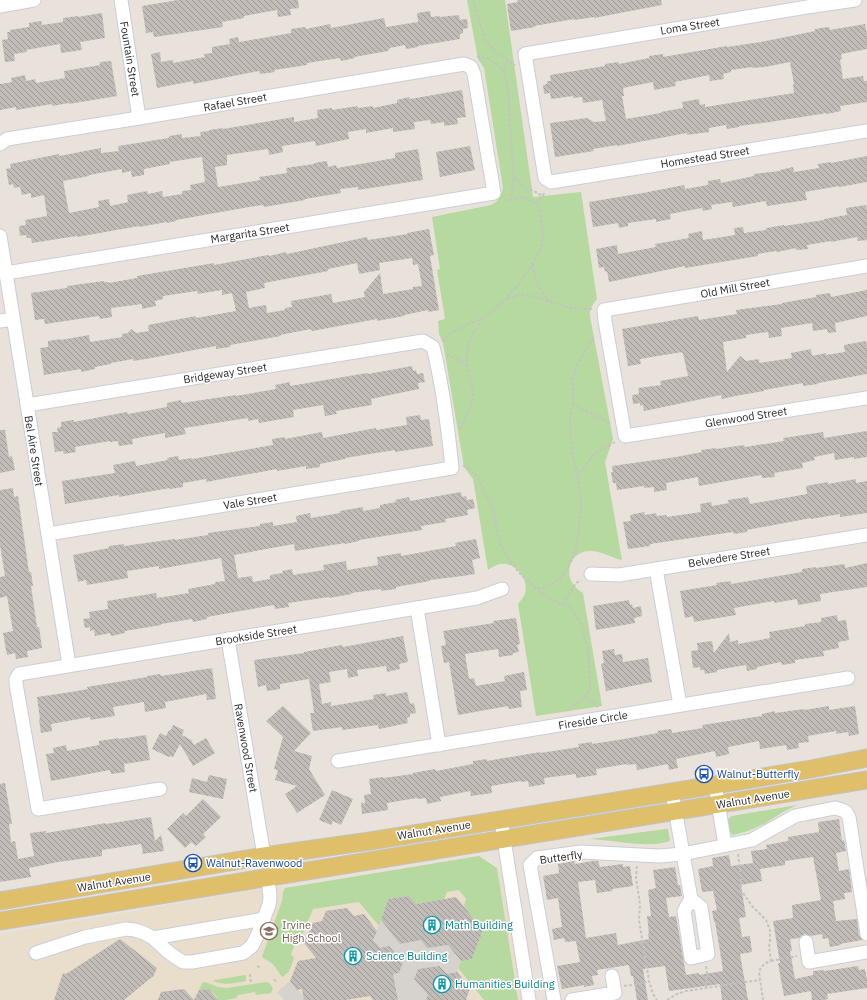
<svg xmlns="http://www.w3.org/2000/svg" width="867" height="1000" viewBox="0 0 867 1000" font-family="'IBM Plex Sans',sans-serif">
  <defs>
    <pattern id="building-back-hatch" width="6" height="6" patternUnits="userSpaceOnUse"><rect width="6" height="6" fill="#c1bcb8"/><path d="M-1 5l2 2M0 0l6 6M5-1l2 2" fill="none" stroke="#9d9996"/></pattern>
  </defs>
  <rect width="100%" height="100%" fill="#e9e2db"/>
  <!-- education -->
  <polygon fill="#e9decc" points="479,856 510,878 529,1000 0,1000 0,934 279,886 285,888"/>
  <!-- grass -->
  <g fill="#b5d99e">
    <path d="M467,0H505L533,197L581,192L597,299C593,304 589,309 590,316L613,439L605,462L622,560C612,558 600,550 589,551C583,551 577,554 573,559C565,572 570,586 583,593L602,706L536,716L518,604C520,601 523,598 525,594C529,578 516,562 500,564C495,565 491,568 488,570L473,479L464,467L443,343L439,334L438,321L445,319L437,270L440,269L432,217L491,205C498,201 501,197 503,188L484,68L478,59Z"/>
    <polygon points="797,805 783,812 764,824 748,831 733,835 729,832 728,819 732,816"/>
    <path d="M666,829H668L670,841C665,842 659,844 654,844C632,845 611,840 590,839Z"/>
    <polygon points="479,856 497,868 518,1000 484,1000 458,968 461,961 472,959 483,930 464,906 466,899 459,890 447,892 444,899 416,904 409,896 388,899 379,926 359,902 313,909 299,943 295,944 291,954 294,958 289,972 282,977 273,964 262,957 282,901 283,892 285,888"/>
    <path d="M245,975L246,976V981C234,983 225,986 213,981L215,980Z"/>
    <polygon points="205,982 218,987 227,988 266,982 269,983 273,988 271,993 256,995 255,992 238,995 236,998 226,1000 216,1000 217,997 209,989 199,990 202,983"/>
  </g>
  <!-- plaza -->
  <g fill="#d6d2ce">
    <polygon points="381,920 400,944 421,940 427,948 448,945 461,961 457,972 447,974 439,966 418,969 414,979 428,995 426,1000 399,1000 394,994 397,991 395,983 387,979 388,975 399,973 403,963 389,947 380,948 373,940"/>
    <polygon points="290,981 304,997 304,1000 284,1000 277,992"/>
  </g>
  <!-- building -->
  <g fill="url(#building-back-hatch)" fill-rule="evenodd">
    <polygon points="178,0 298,0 299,8 290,9 291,15 278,17 277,10 244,16 244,18 222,22 223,27 154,37 153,32 146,33 142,6"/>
    <polygon points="517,0 661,0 662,5 594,18 594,17 574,20 574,19 534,26 535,27 511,31 507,4 518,2"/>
    <polygon points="430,11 431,17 440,16 440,17 459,15 460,20 467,19 468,28 463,29 463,33 460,34 460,39 418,46 418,47 406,49 405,45 390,48 388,51 354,57 355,58 341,61 340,58 307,63 307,65 274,70 275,72 260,74 259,71 193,84 193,81 157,88 151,54 160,52 161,62 173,60 173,63 205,57 204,54 212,53 212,47 230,44 229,39 238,37 239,42 291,33 291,29 305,27 306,29 330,24 331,28 384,18 386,27 418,22 417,13"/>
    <polygon points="102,13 105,38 80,42 82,50 61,53 60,44 26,50 27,52 14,54 15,61 5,62 2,40 8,39 7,32 10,32 10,30 29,27 29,23 41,21 42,25 63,22 63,18 78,16 78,17"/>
    <path d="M865,24L867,35V49L841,54L842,59L840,60L843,79L863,76L864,81H867V102L840,106L841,111L827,114V113L770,122L739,126V127L727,129L726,125L709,128V132L687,135V133L617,146V145L593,149L594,151L555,157L550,123L587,118L594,122L606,121L602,100L583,103L582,97L573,98V96L551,99L550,93L544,94L543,85L547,84V81H551L550,75L605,66V64L618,62L619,64L649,58V56L663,54V57L727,46V47L761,42L815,31V29L829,27L830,30ZM790,62L794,84H793L794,93L705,107V104L700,105L699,99L682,102L683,108L661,112V113L626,119L622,96H624L623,88L653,82L654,90L676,86L675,82L709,75L710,81L724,79L723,74L731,72V70L752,67V68L765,67Z"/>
    <polygon points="111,61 117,96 69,104 69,103 52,106 52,104 16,110 16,107 0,110 0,84 12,82 11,78 25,75 26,81 35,79 36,83 65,78 64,71 100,65 100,62"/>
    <path d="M462,90L466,117L457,118L458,124L444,126V122L431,124L430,120L414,122L415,129L393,132V128L366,133V129L348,132L349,139L316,146L315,141L282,146L283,152L269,155L268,149L227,155V165L215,167L218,187L260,180L259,177L287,173L286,168L314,164V163L327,161L328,167L336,165L337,168L395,158V153L418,149L423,180L358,190V187L340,189L341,193L305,199V200L264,207L263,205L249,207L176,220V221L167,223V222L139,227V226L77,237V236L51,240L32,243L31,238H27L26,235L20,236L19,226L26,225L25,220L47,216L44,195L31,198V193L22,195L20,187L14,188L13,184L9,185L6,169L11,168L10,164L59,154V156L101,148V153L119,151L118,146L169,138V136L182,134V138L201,136L200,132L209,131V130L223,128V129L294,117V122L318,118L317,110L332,108V110L358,106V108L373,106V108L397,103V100L409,97L410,99ZM202,157L205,182L190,185L191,190L182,191V194L163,197L162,191L148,194L147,191L127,195L128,202L110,206L109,199L98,201L99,207L69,213L63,181L89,176V175L122,169V173L131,171L132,177L144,175V169L170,164L169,162Z"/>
    <polygon points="470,146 475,170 440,177 436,152"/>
    <polygon points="867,156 867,182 839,187 839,186 805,192 807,200 767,206 766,201 733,207 732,202 711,205 712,209 703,211 702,208 670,214 671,219 656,222 656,219 628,223 628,226 619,228 618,223 593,227 589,202 643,193 684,185 685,189 708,185 708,181 720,179 721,183 754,176 754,174 780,171 780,170 793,167 794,172 819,168 818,164 831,162 831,163"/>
    <polygon points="866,205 867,211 867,240 858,241 857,237 831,242 831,241 807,245 808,249 796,250 796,248 777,252 776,251 758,254 758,256 685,268 685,266 609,282 607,271 605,272 604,267 599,268 596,249 617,245 618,254 656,247 655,244 689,238 688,234 702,231 703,240 735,235 734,228 743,227 744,233 766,230 766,228 784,225 784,226 824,220 824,219 847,215 846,208"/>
    <path d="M429,229L434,255L430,256L439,310L428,312V310L404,315V316L377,321V319L312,331L311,329L280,335L281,336L230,345V347L216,349V346L146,359L133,361V359L111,363V364L95,367V369L81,372V369L44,375L40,348L48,347V341L61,339V340L89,335L90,342L122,337V334L128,333L131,329L136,333L149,331L148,325L196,316V318L236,311L232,293L222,295V290L198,294L197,291L163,296V299L155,301L156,306L142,309V304L111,308L112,317L100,319L99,316L45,324L44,319L35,320L31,293L67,288V286L104,281V282H108L109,283L137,278V276L214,263V265L268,255L269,256L286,252L287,254L367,237L368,240L408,234L407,233ZM412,258L413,265L418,264L422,286L413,287V289L383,294L380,273L364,292L365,297L333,303L331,294L291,301L292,307L285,308V310L267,313L266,305L249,308L246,292L265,288L264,283L328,271V269L357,263L359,274L380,270L379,263Z"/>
    <polygon points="867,290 867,316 835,323 836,332 828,333 827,329 813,331 812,323 781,328 782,336 769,338 768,332 746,335 746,338 723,342 727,372 740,356 746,361 759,359 759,363 792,358 791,353 811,349 812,356 826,353 826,355 845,352 844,345 866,341 867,348 867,374 818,383 818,384 803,386 803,383 764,390 764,391 735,396 722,399 721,395 644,411 643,405 640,406 640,403 633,404 632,395 639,394 638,388 661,385 660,381 688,376 683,353 682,353 682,352 640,359 641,364 628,366 622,329 698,316 699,320 737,314 736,310 782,304 782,303 816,297 816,295 830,293 831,297"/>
    <polygon points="412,366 413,371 416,370 417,374 423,373 425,382 418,383 419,389 371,399 372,405 336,411 337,414 325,416 323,405 293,410 294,417 259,423 258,419 248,421 248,418 184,428 186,434 165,438 165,433 132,439 133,444 119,446 118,441 110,442 110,441 75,447 76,452 64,454 63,451 55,452 52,432 58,432 57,428 61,427 61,422 73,420 74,422 127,412 128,414 167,407 167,403 181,400 182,403 236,395 236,396 276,389 275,385 290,382 290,386 367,373 368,374"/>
    <polygon points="420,415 421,420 429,419 433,446 395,452 395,450 345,458 345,459 320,464 320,467 306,469 306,466 277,471 277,469 206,482 206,479 183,483 183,487 170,489 170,488 119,497 119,495 65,504 62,481 115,473 113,465 135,461 136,466 168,460 167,458 178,456 179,460 192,458 192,459 273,445 272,439 285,437 285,439 322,432 323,438 376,428 376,430 407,425 406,417"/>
    <polygon points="0,430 5,430 9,457 12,456 15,470 0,473"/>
    <polygon points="867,431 867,457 854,459 854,457 835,460 834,453 814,457 815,460 802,463 803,468 774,473 775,477 762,478 761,475 699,486 698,477 666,483 667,490 654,492 654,487 644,488 644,486 617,490 616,483 613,483 611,472 613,472 612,466 676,457 702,452 701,450 716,448 716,449 744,445 745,447 784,441 783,438 823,432 824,438"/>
    <polygon points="856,479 856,483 867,481 867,513 840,517 840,514 811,519 811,518 747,530 747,532 734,534 733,532 650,544 650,546 628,549 623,522 631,521 630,515 644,512 645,515 656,513 657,516 666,515 667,517 701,512 700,504 711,502 712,506 729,503 728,500 748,497 750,504 807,494 806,486 828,482 828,484"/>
    <polygon points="13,488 14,497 18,496 29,572 31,572 33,586 31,586 37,627 39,627 42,648 27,651 28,657 16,659 15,653 7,655 3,633 13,631 7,596 0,598 0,577 5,576 0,545 0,490"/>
    <polygon points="461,492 462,497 466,496 467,500 473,499 475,508 467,510 468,515 445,519 446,522 421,526 422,530 359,540 359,541 345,544 345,543 295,551 294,544 234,555 238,578 252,576 253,582 270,579 270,575 283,573 282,571 292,569 293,575 324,570 323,565 346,561 347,570 378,565 377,557 401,553 401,556 456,546 455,543 476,539 480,558 472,560 475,574 462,576 430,580 430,581 396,587 396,589 381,591 381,589 351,593 352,594 329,598 329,597 288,603 289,607 275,609 274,605 207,617 207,619 193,622 192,619 161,624 161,625 125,631 125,633 111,636 110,633 95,636 94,630 90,631 90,627 85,628 83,619 90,618 89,612 108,609 107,601 156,593 157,598 189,593 188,589 215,584 215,582 225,581 221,558 159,569 159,566 127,571 128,578 87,585 86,580 78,582 73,555 109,548 109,546 124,544 124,546 175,539 175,540 208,535 208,533 260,526 260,524 273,522 273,526 297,522 296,516 310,513 311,518 340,513 340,511 363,507 363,511 380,508 380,505 396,502 395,500 409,497 410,501"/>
    <polygon points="867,563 867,587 820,594 821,601 798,605 797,599 774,603 774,601 734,608 736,615 694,622 693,616 685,618 680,591 717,585 716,583 731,581 731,584 802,572 802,569 816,567 816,568 845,564 845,568"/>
    <polygon points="629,600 630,605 632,604 633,608 641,606 642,616 634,618 635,623 596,630 593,606"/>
    <polygon points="837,615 838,621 846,620 849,640 838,642 839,648 823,651 824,656 795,660 795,663 782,665 781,662 757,667 757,669 747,671 746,665 717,670 717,672 705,674 704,670 700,670 700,667 693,668 691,651 698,650 697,643 712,641 714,653 729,633 730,642 738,640 738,644 770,638 769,632 805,626 805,624 821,622 821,618"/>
    <polygon points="516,618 520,644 517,645 519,652 513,653 513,655 499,657 498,649 465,654 469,679 474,678 476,686 505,681 504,676 524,672 527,690 520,691 522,707 509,709 508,706 458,715 449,662 444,663 441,646 446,645 443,631 494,623 493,621"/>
    <polygon points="403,636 408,662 399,664 400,669 387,672 386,666 357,670 358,676 348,678 347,669 329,672 331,682 319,684 322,704 331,702 331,706 374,699 373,695 386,693 386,696 407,692 410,704 414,703 416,713 410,714 410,717 407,718 408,723 379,729 378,725 342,730 342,727 313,731 310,713 314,713 313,705 309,679 280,684 280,689 267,691 266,685 258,687 254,660 304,653 304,652 342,645 343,647 381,640"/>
    <polygon points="614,649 615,655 622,654 623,662 648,658 652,682 606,691 601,664 604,663 602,651"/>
    <polygon points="212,668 216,699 207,700 206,694 165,702 166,708 145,712 144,702 113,707 115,716 90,720 90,717 51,724 52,731 41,733 39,719 40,719 37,697 71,692 88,689 87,687 147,677 147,676 160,674 161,676"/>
    <polygon points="283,706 311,733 294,751 312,756 309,769 325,795 297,813 285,794 297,786 275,780 278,770 274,769 283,737 266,721"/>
    <polygon points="829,706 829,710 855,706 859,734 849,736 848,732 836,734 836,731 808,736 809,742 798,743 799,748 787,750 786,745 760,749 759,741 728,747 729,754 716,757 715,751 676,759 678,768 669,770 668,764 637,770 636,764 627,765 627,764 596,769 597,775 576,778 576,774 544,778 545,784 529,787 528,781 522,782 521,781 491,786 492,793 471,796 470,791 440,797 441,801 427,804 426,798 418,799 417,798 387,803 388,810 362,814 361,802 365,804 364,795 371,794 369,779 383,777 383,778 413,774 413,773 435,769 436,771 473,764 473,761 487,759 487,761 540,752 540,753 579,747 578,744 592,742 592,744 618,740 658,733 657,731 671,729 672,733 703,728 702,725 762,716 762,714 775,711 775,713 804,709 804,710"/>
    <polygon points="173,725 184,730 182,735 191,740 194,745 206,738 215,753 193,766 180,744 173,757 170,756 169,757 152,749 160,733 166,736 169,730 171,730"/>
    <polygon points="146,735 150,760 124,764 125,772 111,774 110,770 51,781 46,754 54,753 53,748 66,745 67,751 99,745 99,741 119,738 119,739"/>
    <polygon points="209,775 227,779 223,799 189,792 192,778 207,782"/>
    <polygon points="5,783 12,824 9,824 11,842 15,841 18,859 34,856 30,833 46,831 46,833 83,827 106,823 106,824 151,817 155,841 161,835 164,851 141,854 143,852 141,844 102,850 102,856 58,862 29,868 31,877 0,882 0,784"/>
    <polygon points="332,790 353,799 341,825 333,821 331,825 319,820"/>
    <polygon points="203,799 221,817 203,834 206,837 196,846 191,842 185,848 167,829 183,813 186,816"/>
    <polygon points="839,819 842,841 844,840 846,851 836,853 839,871 849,869 852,892 844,893 845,899 833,901 836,921 857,919 859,935 862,940 840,944 841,945 830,947 828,938 823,939 822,934 811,936 805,934 801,936 799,938 790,939 792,951 790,951 795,979 813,975 813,971 824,970 824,971 858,966 859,970 865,969 867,980 867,988 827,994 828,999 823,1000 812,1000 811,991 784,996 778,963 780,963 773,921 793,918 792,905 821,900 813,857 785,861 785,865 760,869 762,881 741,885 746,917 739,918 742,937 750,936 752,952 740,954 748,1000 722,1000 720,984 669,991 665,966 643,969 648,1000 637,1000 633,976 631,976 629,965 597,970 598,975 592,976 594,985 584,987 584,985 562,989 557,966 580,962 576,941 565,942 564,938 554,940 552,929 562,927 558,898 547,900 543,876 559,873 558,864 574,861 575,864 593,861 598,861 600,867 623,864 623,867 630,866 633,886 612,889 612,891 597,893 595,880 578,882 586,938 616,933 618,945 649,939 648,933 649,933 647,916 651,916 648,890 656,888 653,870 675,867 678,885 680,885 682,896 666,898 669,917 676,916 686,975 699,973 699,975 723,971 720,951 715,922 714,922 712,911 717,910 713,891 702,892 698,869 713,866 712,858 729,855 731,866 753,863 751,851 767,849 766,845 788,841 788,837 819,832 818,822"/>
    <polygon points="409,896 416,904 456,897 483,930 472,959 461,961 448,945 427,948 421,940 400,944 381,920 388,899"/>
    <polygon points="347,908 354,916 364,914 377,931 373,940 380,948 389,946 403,963 399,973 393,974 398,1000 373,1000 370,996 346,1000 304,1000 302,989 297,990 290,981 298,961 316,958 304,943 313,923 322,921 326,911"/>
    <polygon points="120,939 157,968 153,977 152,977 124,1000 54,1000 63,973 66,974"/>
    <polygon points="439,966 447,974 457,972 470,988 466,1000 426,1000 428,995 414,979 418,969"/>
    <polygon points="184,989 194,1000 158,1000 161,992"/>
    <polygon points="209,989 218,1000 194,1000 199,990"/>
  </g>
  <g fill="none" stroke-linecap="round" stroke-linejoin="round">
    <defs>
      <g id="minor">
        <polyline points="121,0 139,118"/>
        <polyline points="855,0 807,7 525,54 545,178 551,182 867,131"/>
        <polyline points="0,6 34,0"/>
        <polyline points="0,144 7,139 139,118 464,64 471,67 474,74 494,193 6,273"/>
        <polyline points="0,236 69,665"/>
        <polyline points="867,266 604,310 605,321 625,436 867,398"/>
        <polyline points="0,321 13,319"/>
        <path d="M27,405L423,341L433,347C443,386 448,428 452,468L48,534"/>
        <polyline points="656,569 680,705"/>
        <polyline points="591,574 619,575 867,535"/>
        <polyline points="417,608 439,745"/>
        <polyline points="228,639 264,856"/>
        <polyline points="338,761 848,678"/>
        <polyline points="715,784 725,845"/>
        <polyline points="160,789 38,809 16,684 16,679 19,674 477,598 502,589"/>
        <polyline points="672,792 691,899 684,911 691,958 708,954 701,907 691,899"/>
        <polyline points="501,820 529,1000"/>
        <polyline points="153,938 264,919"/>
        <polyline points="806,942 809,962 867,952"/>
        <polyline points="36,953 85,937 126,929 135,930 144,933 153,938 167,951 175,957 183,962 192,962 243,953 252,946 257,936 269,905 270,897 269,887"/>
        <polyline points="554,1000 530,865 537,858 581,852 659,856 683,854 752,840 795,816 835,808 842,810 846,812 849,817 867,934"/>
        <polyline points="572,1000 615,993 612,976"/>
      </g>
      <g id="major">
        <polyline points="0,901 264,856 370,841 672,792 811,769 867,758"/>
        <polyline points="0,921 867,780"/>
      </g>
    </defs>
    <!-- minor casing -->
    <use href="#minor" stroke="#cacdd8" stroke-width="15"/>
    <!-- major casing -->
    <use href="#major" stroke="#c3c3c3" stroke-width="19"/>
    <!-- path -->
    <g stroke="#c3c3c3" stroke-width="2" stroke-dasharray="3 2" stroke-linecap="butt">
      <polyline points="473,0 485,40 496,52 515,65"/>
      <polyline points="477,56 489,59 503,69 508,86 512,158 514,177 511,199"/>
      <polyline points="503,69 508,61"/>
      <polyline points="514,177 522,185 543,196"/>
      <polyline points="537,204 545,192"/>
      <path d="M533,264C535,283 537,286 549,301"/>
      <polyline points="507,299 521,294 535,297 570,308 594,309"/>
      <path d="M442,341C447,337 451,333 457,330C465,325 475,322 484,317C504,305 537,265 542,243C544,230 541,216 537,204L530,200L521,197L503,201"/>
      <polyline points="447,354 467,365"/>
      <polyline points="572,404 611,424"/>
      <path d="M459,428L461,427C465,418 471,408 473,398C474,390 471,382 469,374C463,348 470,337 484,317"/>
      <polyline points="463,466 467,466 478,478 493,508 496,526 500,543 506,555 521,575 548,598 571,608 582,626 588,650 590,674 590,689 582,700 573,706 566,711"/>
      <polyline points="577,477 594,454 615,442"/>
      <polyline points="537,588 546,588 559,579 567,569 575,553 579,529 581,505 579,485 573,456 570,434 570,418 574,397 572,380 578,363 588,346 595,336"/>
      <polyline points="563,604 576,583 581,580"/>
      <polyline points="585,696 598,707"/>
      <path d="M738,854L741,877V890L752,906L766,920L770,930V942L769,947L771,961C765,963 761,966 759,972L763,1000"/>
      <polyline points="637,866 636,878 640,904 639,920 649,981 653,994 657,1000"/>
      <polyline points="771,961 797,956"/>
      <polyline points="257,966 260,968"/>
      <polyline points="250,974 251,982"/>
      <polyline points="274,979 277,983"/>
      <polyline points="624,986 639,984 649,981"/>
      <polyline points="706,989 707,974 706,966"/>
      <polyline points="667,1000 677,994 686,991 760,980"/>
    </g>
    <!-- minor -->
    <use href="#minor" stroke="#fff" stroke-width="13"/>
    <!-- major -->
    <use href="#major" stroke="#dfbf6a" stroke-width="17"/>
  </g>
  <!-- icons -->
  <defs>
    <symbol id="bus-ring" viewBox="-11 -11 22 22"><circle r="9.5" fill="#fff" stroke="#1a4fb4" stroke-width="1.5"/><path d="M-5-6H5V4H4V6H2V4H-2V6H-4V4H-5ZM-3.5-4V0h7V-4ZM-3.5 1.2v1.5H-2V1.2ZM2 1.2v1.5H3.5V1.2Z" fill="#1a4fb4"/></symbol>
    <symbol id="building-ring" viewBox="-11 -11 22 22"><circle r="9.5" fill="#fff" stroke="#0f9aa8" stroke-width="1.5"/><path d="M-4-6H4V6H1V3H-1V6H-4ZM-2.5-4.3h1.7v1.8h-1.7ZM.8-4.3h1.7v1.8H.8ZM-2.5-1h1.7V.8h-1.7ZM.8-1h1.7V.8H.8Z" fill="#0f9aa8"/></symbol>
    <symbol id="school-ring" viewBox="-11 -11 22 22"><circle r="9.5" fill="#fff" stroke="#8d6e63" stroke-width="1.5"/><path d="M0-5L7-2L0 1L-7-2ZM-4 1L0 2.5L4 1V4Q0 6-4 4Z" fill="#8d6e63"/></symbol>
  </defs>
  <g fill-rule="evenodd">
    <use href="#bus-ring" x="694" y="764" width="20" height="20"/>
    <use href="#bus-ring" x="183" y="853" width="20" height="20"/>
    <use href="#building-ring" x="422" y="915" width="20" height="20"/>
    <use href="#school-ring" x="259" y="921" width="20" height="20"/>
    <use href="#building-ring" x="343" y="946" width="20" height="20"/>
    <use href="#building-ring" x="432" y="974" width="20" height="20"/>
  </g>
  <g text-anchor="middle" stroke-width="3" stroke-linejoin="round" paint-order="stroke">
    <!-- street labels -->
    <g font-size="11" fill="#282828" stroke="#fff">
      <text transform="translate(690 26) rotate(-9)" y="4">Loma Street</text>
      <text transform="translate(130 59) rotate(81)" y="4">Fountain Street</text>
      <text transform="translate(235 102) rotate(-10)" y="4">Rafael Street</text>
      <text transform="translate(705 157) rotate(-9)" y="4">Homestead Street</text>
      <text transform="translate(250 233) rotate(-9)" y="4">Margarita Street</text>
      <text transform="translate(735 288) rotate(-10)" y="4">Old Mill Street</text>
      <text transform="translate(225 373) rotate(-9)" y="4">Bridgeway Street</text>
      <text transform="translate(746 417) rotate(-9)" y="4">Glenwood Street</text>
      <text transform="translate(34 451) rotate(81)" y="4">Bel Aire Street</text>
      <text transform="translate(250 501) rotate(-9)" y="4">Vale Street</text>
      <text transform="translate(729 557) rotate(-9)" y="4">Belvedere Street</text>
      <text transform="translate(256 635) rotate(-9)" y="4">Brookside Street</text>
      <text transform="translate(593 720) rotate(-9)" y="4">Fireside Circle</text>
      <text transform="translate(246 748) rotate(80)" y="4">Ravenwood Street</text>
      <text transform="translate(753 799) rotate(-9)" y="4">Walnut Avenue</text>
      <text transform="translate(434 830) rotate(-9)" y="4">Walnut Avenue</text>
      <text transform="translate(561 857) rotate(-8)" y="4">Butterfly</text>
      <text transform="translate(114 882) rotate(-9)" y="4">Walnut Avenue</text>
    </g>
    <!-- transit labels -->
    <g font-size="11" fill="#164399" stroke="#fff" text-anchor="start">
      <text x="717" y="778">Walnut-Butterfly</text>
      <text x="206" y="867">Walnut-Ravenwood</text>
    </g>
    <!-- education labels -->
    <g font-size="11" fill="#785e54" stroke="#fff" text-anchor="start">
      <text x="282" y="929">Irvine<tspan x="282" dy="13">High School</tspan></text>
    </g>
    <!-- culture labels -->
    <g font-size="11" fill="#0d838f" stroke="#fff" text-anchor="start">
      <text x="445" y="929">Math Building</text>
      <text x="366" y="960">Science Building</text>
      <text x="455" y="988">Humanities Building</text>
    </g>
  </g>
</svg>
